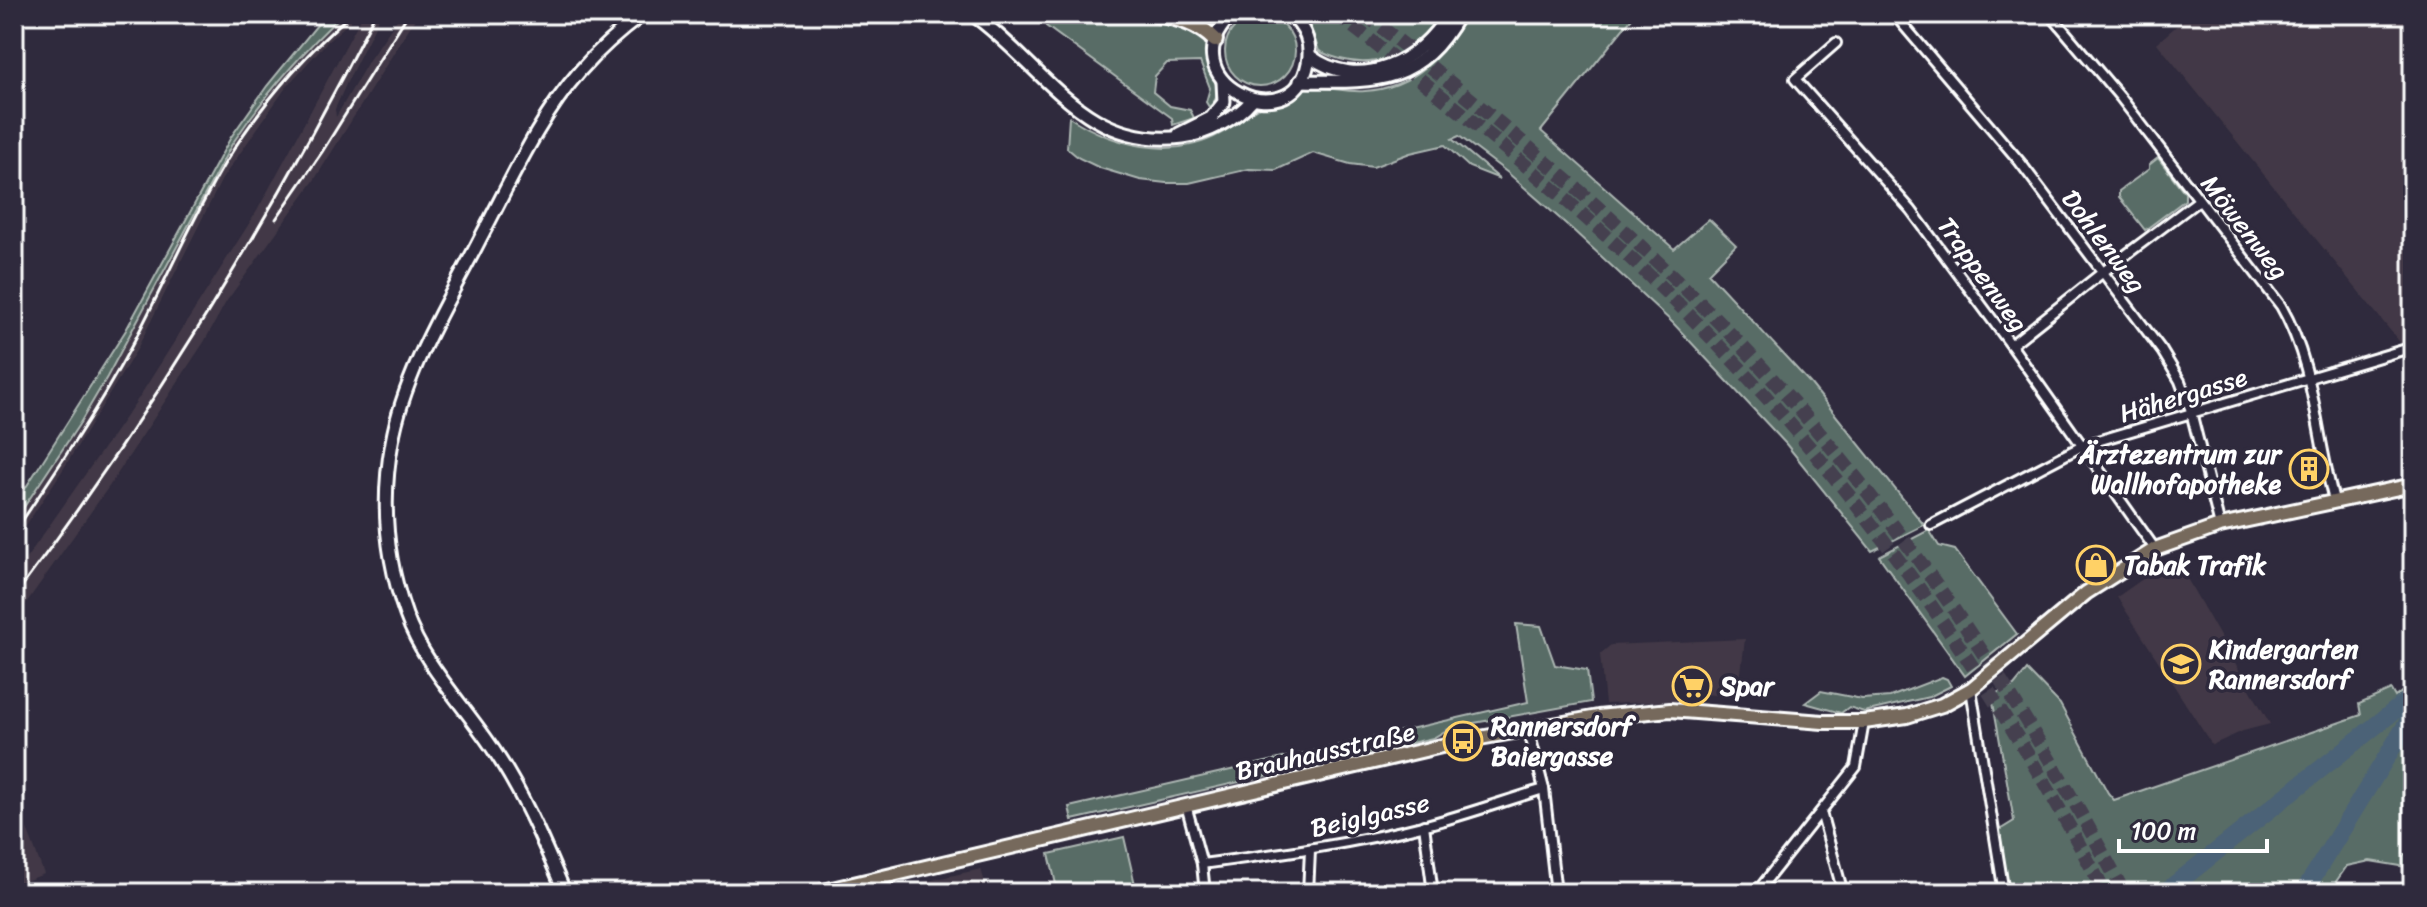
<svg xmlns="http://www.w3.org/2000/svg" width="2427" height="907" viewBox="0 0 2427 907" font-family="Sriracha,sans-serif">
  <rect width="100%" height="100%" fill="#2f2a3d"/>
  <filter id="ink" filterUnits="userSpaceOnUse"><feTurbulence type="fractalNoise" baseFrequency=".0125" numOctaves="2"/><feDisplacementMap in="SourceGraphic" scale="16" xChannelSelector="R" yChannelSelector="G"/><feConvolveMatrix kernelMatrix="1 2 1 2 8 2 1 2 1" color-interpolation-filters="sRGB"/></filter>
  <g filter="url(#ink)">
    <!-- built -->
    <g fill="#423946">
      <polygon points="343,14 358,14 325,44 287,86 222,179 136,351 64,468 14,543 14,522 80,423 107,377 232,144 252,113 300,55"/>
      <polygon points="363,14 381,14 347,82 335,109 336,117 369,60 401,14 418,14 313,182 226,302 204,342 110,485 14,620 14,576 138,399 257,211"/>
      <polygon points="2190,14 2413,14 2413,341 2402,345 2157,43"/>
      <polygon points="2177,561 2270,724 2243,731 2212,745 2117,597 2147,576"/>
      <polygon points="1745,639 1738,698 1680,691 1678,701 1605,704 1600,654 1611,645"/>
      <polygon points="14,794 44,874 15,885 18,893 14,893"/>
      <polygon points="981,869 988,893 875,893"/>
    </g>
    <!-- green -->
    <g fill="#586c66" stroke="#acb6b2" stroke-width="2">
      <path d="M326,14H343C301,53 264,96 232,144L107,377L80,423L14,522V506L126,330L231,137L267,86Z"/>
      <path d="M1040,14L1164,18L1203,36C1207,45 1207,54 1209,63C1213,80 1225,94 1209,107L1206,102L1210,88L1200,62L1167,63L1155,76L1153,92L1170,106L1190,110L1194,118L1173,125L1172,118L1046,26Z"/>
      <path d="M1302,14H1406L1416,21L1422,14H1440C1436,22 1430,27 1424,34C1395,65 1357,70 1319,51L1309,23Z"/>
      <path d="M1468,14H1635L1541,131L1674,249L1709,219L1736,245L1708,273L1810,383L1924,525L1872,551L1786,444L1673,323L1574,231L1508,173L1459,136L1452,139L1500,179L1469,167L1445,145L1410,153L1373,167L1350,164L1313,153L1276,170L1249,169L1189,183H1166L1140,180L1100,168L1079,158L1067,148L1069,117C1112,145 1172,161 1220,134C1231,128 1250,110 1260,107C1266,105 1272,106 1278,104C1287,100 1294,90 1304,88C1324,85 1345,93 1365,91C1415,88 1445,54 1468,14Z"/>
      <circle cx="1260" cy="51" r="35"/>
      <polygon points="2158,158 2185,193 2185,200 2145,230 2119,197 2119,191 2149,169 2149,165"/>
      <polygon points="1929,530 1939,546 1955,550 2017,634 1965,676 1879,556"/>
      <polygon points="1516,624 1541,626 1555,665 1587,670 1591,702 1452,727 1433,738 1072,820 1069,807 1528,702"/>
      <polygon points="2027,670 2060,704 2108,793 2114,800 2361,715 2359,704 2391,690 2395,697 2413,683 2413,750 2403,779 2403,854 2413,857 2413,868 2370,861 2347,866 2328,893 2016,893 2009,888 1998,831 2014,821 1992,697 1996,693 2014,686"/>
      <polygon points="1942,677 1947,679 1951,686 1929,697 1864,712 1849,707 1841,713 1805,703 1821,691 1862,699 1890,697"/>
      <polygon points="1124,837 1137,893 1058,893 1049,854"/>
    </g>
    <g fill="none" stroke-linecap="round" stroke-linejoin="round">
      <!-- river -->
      <g stroke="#4c6277" stroke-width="18">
        <polyline points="2164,893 2413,696"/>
        <polyline points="2303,893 2413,714"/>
      </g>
      <!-- highway-tunnel -->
      <g stroke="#443f50" stroke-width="14" stroke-dasharray="14 7" stroke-linecap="butt">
        <path d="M1337,14C1451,103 1565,193 1669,295C1847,470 1990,672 2105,893"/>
        <path d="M1365,14C1505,126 1645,239 1766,372C1909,529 2025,705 2124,893"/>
      </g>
      <defs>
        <g id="street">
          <polyline points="1894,14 2020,162 2162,351 2180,381 2190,408 2220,526"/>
          <path d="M2050,14L2121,98L2281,306C2315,365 2316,436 2334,500"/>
          <polyline points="1836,43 1795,79 1911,210 2011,345 2155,549"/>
          <polyline points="2011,345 2103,272 2199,200"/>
          <polyline points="1931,525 2084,445 2413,347"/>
          <polyline points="1971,689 2004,893"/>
          <polyline points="1528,728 1544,789 1556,893"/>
          <polyline points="1186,805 1202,864 1205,893"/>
          <polyline points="1821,812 1843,893"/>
          <polyline points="1424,825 1433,893"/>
          <path d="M1202,864C1277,854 1352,844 1426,825C1465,815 1504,801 1544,789"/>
          <polyline points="1308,893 1310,850"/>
          <polyline points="1756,893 1856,767 1864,722"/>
        </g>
        <g id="secondary">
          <path d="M972,14C1043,64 1083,150 1183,137C1207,134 1236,119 1252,100"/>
          <path d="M1233,14C1163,79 1293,142 1308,63C1312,43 1305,28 1290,14"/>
          <path d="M1310,56C1359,93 1421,62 1448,14"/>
          <path d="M1300,81C1374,82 1419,86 1459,14"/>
          <polyline points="1179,134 1211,118 1224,102 1223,82"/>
          <path d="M565,893C544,844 525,797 495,752C466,707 424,666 406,615C386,559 381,501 392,442C404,372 449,300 481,237C511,181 538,119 580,71C599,49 620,31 643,14"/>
        </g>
        <polyline id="primary" points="815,893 1463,741 1598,717 1670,710 1823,722 1864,722 1907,716 1942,705 1971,689 2086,593 2155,549 2220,526 2413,485"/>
        <g id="highway">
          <path d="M1155,14C1179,18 1198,23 1215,40"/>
          <polyline points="1228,14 1231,15"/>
        </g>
      </defs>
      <!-- street casing -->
      <use href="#street" stroke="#fff" stroke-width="14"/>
      <!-- secondary casing -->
      <use href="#secondary" stroke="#fff" stroke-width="17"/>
      <!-- primary casing -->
      <use href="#primary" stroke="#fff" stroke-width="18"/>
      <!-- highway casing -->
      <use href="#highway" stroke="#fff" stroke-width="20"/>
      <!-- street -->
      <use href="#street" stroke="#2f2a3d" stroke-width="8"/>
      <!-- secondary -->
      <use href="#secondary" stroke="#2f2a3d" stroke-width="11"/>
      <!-- primary -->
      <use href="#primary" stroke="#76695c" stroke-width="12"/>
      <!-- highway -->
      <use href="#highway" stroke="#76695c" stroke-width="14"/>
      <!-- rail -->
      <g stroke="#fff" stroke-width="3">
        <polyline points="276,219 322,152 408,14"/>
        <path d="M14,533C55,472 96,412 131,347C164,286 190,222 225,163C259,107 302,57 351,14"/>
        <path d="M14,597C152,413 271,219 375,14"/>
      </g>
    </g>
  </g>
  <!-- icons -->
  <defs>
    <symbol id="building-ring" viewBox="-11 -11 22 22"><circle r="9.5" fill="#2f2a3d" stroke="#ffd166" stroke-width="1.5"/><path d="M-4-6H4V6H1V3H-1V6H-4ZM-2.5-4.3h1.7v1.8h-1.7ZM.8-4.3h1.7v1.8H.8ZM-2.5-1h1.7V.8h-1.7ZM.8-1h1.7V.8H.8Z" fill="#ffd166"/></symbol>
    <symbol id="shop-ring" viewBox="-11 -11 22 22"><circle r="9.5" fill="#2f2a3d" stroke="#ffd166" stroke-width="1.5"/><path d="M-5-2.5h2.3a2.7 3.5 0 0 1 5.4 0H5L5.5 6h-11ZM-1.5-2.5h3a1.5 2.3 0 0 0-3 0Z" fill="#ffd166"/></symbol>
    <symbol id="school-ring" viewBox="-11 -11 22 22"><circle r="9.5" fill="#2f2a3d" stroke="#ffd166" stroke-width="1.5"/><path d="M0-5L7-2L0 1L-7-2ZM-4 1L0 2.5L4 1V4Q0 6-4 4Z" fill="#ffd166"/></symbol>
    <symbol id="supermarket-ring" viewBox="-11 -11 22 22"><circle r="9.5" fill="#2f2a3d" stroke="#ffd166" stroke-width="1.5"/><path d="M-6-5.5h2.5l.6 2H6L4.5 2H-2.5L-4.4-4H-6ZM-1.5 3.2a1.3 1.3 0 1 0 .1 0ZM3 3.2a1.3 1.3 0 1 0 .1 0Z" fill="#ffd166"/></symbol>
    <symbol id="bus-ring" viewBox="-11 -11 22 22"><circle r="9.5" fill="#2f2a3d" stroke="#ffd166" stroke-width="1.5"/><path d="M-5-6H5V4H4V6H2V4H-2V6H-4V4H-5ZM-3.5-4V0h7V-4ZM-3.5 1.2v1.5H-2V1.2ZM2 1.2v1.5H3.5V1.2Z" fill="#ffd166"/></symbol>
  </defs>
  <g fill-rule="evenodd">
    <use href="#building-ring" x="2287" y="447" width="44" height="44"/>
    <use href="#shop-ring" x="2074" y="543" width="44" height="44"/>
    <use href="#school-ring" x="2159" y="642" width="44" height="44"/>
    <use href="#supermarket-ring" x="1670" y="664" width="44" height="44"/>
    <use href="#bus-ring" x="1441" y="719" width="44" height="44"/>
  </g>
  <g text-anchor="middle" stroke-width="7" stroke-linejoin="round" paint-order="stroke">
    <!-- street labels -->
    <g font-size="26" fill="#fff" stroke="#2f2a3d">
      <text transform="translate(2245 227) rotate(52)" y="9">Möwenweg</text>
      <text transform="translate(2104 241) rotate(53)" y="9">Dohlenweg</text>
      <text transform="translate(1983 274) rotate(54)" y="9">Trappenweg</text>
      <text transform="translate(2183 395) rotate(-17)" y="9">Hähergasse</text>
      <text transform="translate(1325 751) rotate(-13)" y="9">Brauhausstraße</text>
      <text transform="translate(1370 815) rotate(-13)" y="9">Beiglgasse</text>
    </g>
    <!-- poi labels -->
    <g font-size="26" font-weight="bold" fill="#fff" stroke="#2f2a3d" text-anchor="start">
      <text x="2281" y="463" text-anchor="end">Ärztezentrum zur<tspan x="2281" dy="30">Wallhofapotheke</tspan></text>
      <text x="2124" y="574">Tabak Trafik</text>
      <text x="2209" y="658">Kindergarten<tspan x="2209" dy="30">Rannersdorf</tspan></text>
      <text x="1720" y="695">Spar</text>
      <text x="1491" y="735">Rannersdorf<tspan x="1491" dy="30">Baiergasse</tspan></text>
    </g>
  </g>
  <!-- margin -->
  <rect width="2427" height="907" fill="none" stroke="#2f2a3d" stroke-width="48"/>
  <rect x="24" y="24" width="2379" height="859" fill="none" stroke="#fff" stroke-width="3" filter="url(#ink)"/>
  <!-- scale -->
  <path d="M2119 839v12h148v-12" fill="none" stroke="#ffffff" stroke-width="4"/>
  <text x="2131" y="839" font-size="24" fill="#ffffff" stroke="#2f2a3d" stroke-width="6" paint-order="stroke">100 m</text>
</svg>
